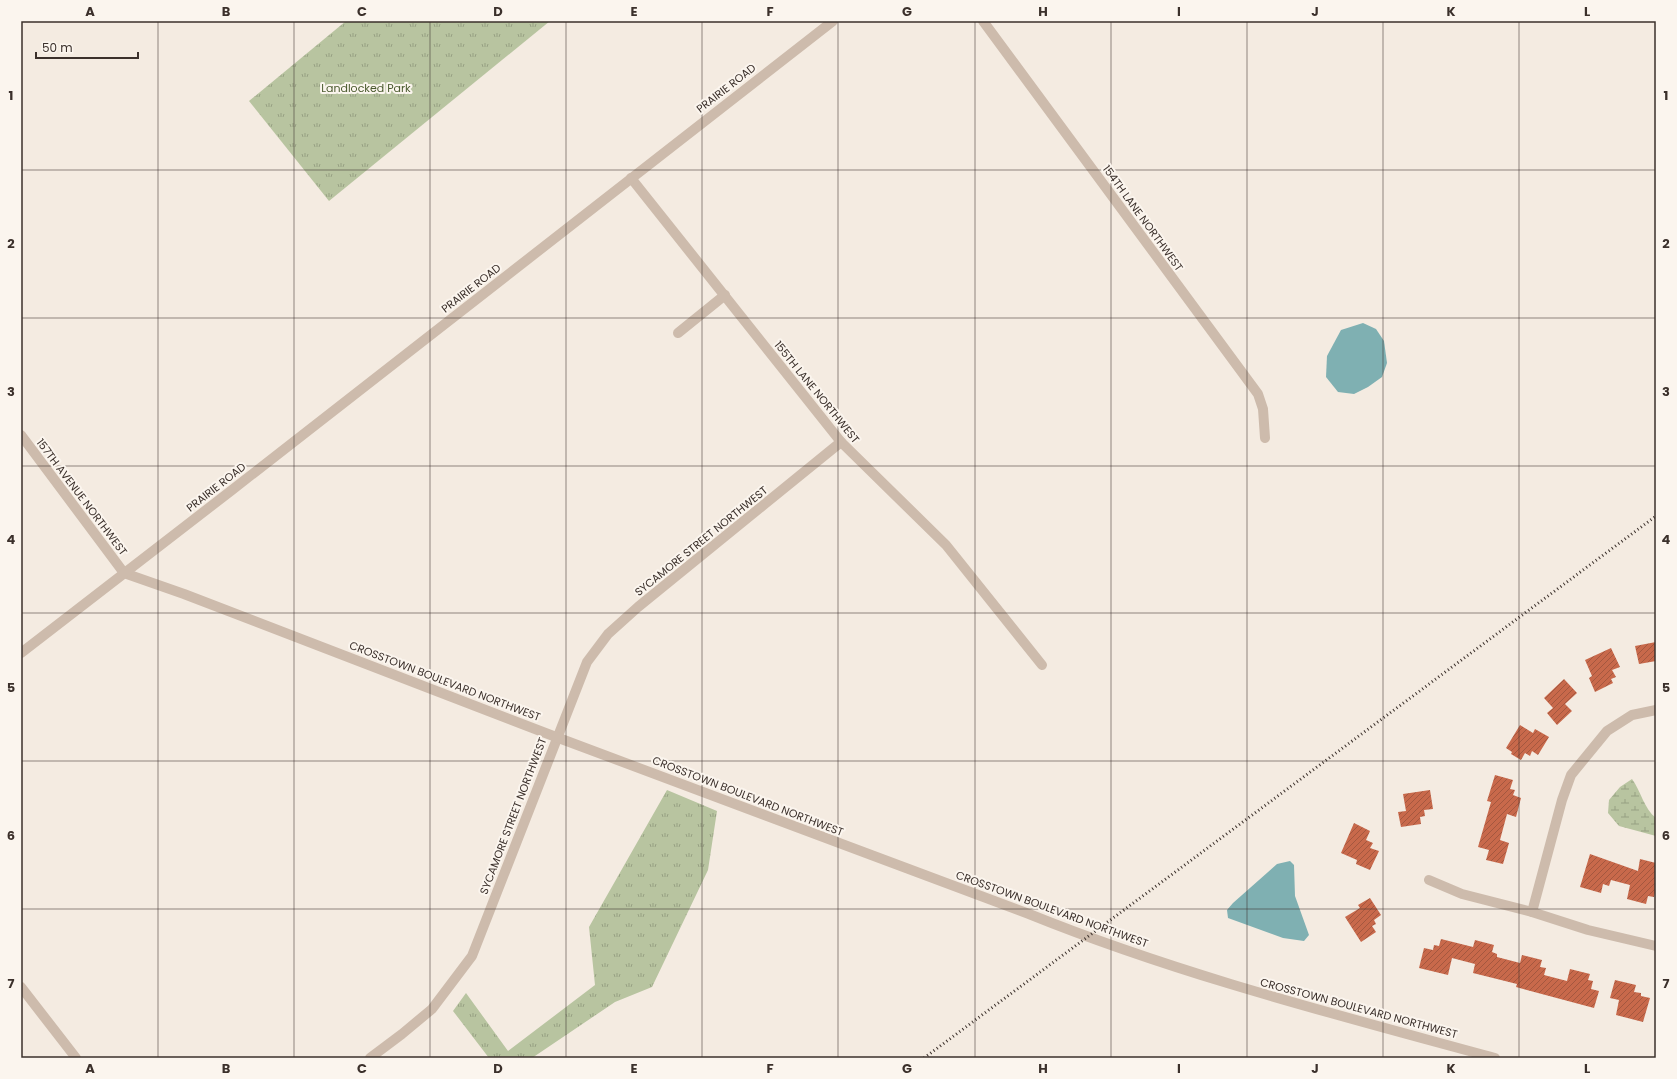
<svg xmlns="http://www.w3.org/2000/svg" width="1677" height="1079" viewBox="0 0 1677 1079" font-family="Poppins,sans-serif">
  <defs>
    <pattern id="grass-tufts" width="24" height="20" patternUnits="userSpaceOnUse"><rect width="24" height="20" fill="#b8c4a0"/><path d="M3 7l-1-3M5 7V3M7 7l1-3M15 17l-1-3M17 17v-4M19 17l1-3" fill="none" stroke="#97a083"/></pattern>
    <pattern id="wetland-marsh" width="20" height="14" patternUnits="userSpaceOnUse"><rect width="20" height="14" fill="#b8c4a0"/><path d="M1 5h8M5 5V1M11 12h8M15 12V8" fill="none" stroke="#97a083"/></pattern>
    <pattern id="building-hatch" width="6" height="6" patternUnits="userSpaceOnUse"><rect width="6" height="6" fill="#c8694b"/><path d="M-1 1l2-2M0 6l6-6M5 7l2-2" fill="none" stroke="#a4573f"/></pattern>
  </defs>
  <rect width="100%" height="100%" fill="#f4ebe1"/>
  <!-- grass -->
  <g fill="url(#grass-tufts)">
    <polygon points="346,21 550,21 329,201 249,101"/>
    <polygon points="667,790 717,811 708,870 652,987 615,1002 532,1058 489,1058 453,1011 466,993 508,1051 595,985 589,927"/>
  </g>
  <!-- wetland -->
  <path fill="url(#wetland-marsh)" d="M1632,779C1641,791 1644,809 1656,818V836L1619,826L1608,813L1609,800L1620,787Z"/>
  <!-- water -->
  <g fill="#7fb0b2">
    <polygon points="1363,323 1376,329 1384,341 1387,363 1382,377 1368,387 1354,394 1338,392 1326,377 1327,356 1341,330"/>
    <polygon points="1290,861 1294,865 1295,896 1309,935 1304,941 1283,938 1228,918 1227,910 1233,903 1277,864"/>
  </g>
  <!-- building -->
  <g fill="url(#building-hatch)">
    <polygon points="1656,642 1656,661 1639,664 1635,646"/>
    <polygon points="1611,648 1620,667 1612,670 1616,677 1611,679 1613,683 1595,692 1589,678 1592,676 1585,660"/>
    <polygon points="1564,679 1577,693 1565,704 1572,711 1557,725 1547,713 1553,708 1544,698"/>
    <polygon points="1520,725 1533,733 1535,729 1549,737 1538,755 1532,751 1530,756 1525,753 1521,760 1511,754 1512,752 1506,748"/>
    <polygon points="1495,775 1513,780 1510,789 1515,790 1513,795 1521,798 1516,817 1507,814 1500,840 1509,843 1503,864 1486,860 1489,850 1478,847 1491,802 1487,801"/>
    <polygon points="1430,790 1433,809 1424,810 1425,816 1420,817 1421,824 1401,827 1398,812 1406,811 1403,794"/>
    <polygon points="1354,823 1370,831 1366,840 1373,843 1370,848 1379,851 1370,870 1356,864 1357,860 1341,853"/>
    <polygon points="1590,854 1638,871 1640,859 1656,863 1656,889 1654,897 1648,896 1646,904 1627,899 1630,885 1611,880 1609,886 1603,884 1601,893 1580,887"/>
    <polygon points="1370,898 1381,915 1374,920 1376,924 1372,926 1376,932 1361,942 1345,917 1360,908 1358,905"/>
    <polygon points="1441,939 1473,947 1475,940 1494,945 1492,952 1497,954 1497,957 1520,963 1522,955 1542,960 1540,967 1546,968 1544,975 1567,981 1570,969 1590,974 1588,980 1593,981 1591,989 1599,991 1594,1008 1516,987 1517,984 1473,973 1475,964 1452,958 1448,975 1419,968 1424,948 1433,950 1434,945 1439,946"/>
    <polygon points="1615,980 1636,985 1634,992 1641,993 1641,996 1650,998 1643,1022 1616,1015 1619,1000 1610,998"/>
  </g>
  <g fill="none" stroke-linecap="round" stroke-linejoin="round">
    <!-- minor -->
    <g stroke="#cdbbac" stroke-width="10">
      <polyline points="983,21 1258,394 1263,409 1265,438"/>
      <polyline points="631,178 841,442 946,545 1042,665"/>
      <polyline points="678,333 725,295"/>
      <polyline points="1429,880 1462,894 1532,912 1588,930 1656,946"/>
      <polyline points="1532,912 1562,800 1571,775 1607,731 1632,715 1656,710"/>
      <polyline points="21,987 76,1058"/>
      <polyline points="370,1058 402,1034 432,1009 472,956 587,662 608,634 638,607 841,442"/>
    </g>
    <!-- tertiary -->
    <g stroke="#cdbbac" stroke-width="10">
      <polyline points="21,435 124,573"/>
      <path d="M124,573L184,594L556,737L1029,914C1180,975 1338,1015 1495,1058"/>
      <polyline points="21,653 232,490 833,21"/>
    </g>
    <!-- rail -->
    <polyline stroke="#3b302b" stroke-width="3" stroke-dasharray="1 3" stroke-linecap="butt" points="924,1058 1656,516"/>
  </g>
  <!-- grid -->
  <path fill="none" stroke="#3b302b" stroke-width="1" stroke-opacity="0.55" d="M158,21V1058M294,21V1058M430,21V1058M566,21V1058M702,21V1058M838,21V1058M975,21V1058M1111,21V1058M1247,21V1058M1383,21V1058M1519,21V1058M21,170H1656M21,318H1656M21,466H1656M21,613H1656M21,761H1656M21,909H1656"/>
  <g text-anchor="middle" stroke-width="4" stroke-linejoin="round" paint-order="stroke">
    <!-- park labels -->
    <g font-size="11" fill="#4a5a2e" stroke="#fbf5ee">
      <text x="366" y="92">Landlocked Park</text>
    </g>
    <!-- street labels -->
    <g font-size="11" fill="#3b302b" stroke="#fbf5ee">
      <text transform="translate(726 88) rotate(-38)" y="4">PRAIRIE ROAD</text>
      <text transform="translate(1143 218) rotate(54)" y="4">154TH LANE NORTHWEST</text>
      <text transform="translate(471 288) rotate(-38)" y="4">PRAIRIE ROAD</text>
      <text transform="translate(817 392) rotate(51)" y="4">155TH LANE NORTHWEST</text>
      <text transform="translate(216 487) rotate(-38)" y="4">PRAIRIE ROAD</text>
      <text transform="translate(82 497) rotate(53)" y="4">157TH AVENUE NORTHWEST</text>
      <text transform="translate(701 541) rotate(-39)" y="4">SYCAMORE STREET NORTHWEST</text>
      <text transform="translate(445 681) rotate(21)" y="4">CROSSTOWN BOULEVARD NORTHWEST</text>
      <text transform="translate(748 796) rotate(21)" y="4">CROSSTOWN BOULEVARD NORTHWEST</text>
      <text transform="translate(513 816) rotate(-69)" y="4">SYCAMORE STREET NORTHWEST</text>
      <text transform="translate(1052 909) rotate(20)" y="4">CROSSTOWN BOULEVARD NORTHWEST</text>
      <text transform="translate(1359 1008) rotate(15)" y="4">CROSSTOWN BOULEVARD NORTHWEST</text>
    </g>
  </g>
  <!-- border -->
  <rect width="1677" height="1079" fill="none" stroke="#fbf5ee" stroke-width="44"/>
  <!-- scale -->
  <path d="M36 52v6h102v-6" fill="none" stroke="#3b302b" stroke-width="2"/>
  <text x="42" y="52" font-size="12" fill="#3b302b" stroke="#fbf5ee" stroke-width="3" paint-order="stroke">50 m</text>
  <rect x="22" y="22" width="1633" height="1035" fill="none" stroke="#3b302b" stroke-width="1.5"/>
  <g font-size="13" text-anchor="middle" font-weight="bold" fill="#3b302b">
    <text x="90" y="16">A</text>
    <text x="226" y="16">B</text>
    <text x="362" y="16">C</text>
    <text x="498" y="16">D</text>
    <text x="634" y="16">E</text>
    <text x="770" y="16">F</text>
    <text x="907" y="16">G</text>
    <text x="1043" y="16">H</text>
    <text x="1179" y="16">I</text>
    <text x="1315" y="16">J</text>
    <text x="1451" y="16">K</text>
    <text x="1587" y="16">L</text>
    <text x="11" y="100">1</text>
    <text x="1666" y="100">1</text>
    <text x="11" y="248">2</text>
    <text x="1666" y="248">2</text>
    <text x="11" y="396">3</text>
    <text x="1666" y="396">3</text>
    <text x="11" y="544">4</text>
    <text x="1666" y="544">4</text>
    <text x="11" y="692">5</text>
    <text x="1666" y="692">5</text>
    <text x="11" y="840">6</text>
    <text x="1666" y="840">6</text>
    <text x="11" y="988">7</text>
    <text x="1666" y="988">7</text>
    <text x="90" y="1073">A</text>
    <text x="226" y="1073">B</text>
    <text x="362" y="1073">C</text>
    <text x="498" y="1073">D</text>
    <text x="634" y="1073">E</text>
    <text x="770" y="1073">F</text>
    <text x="907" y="1073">G</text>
    <text x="1043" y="1073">H</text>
    <text x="1179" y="1073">I</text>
    <text x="1315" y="1073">J</text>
    <text x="1451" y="1073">K</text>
    <text x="1587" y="1073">L</text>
  </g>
</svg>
